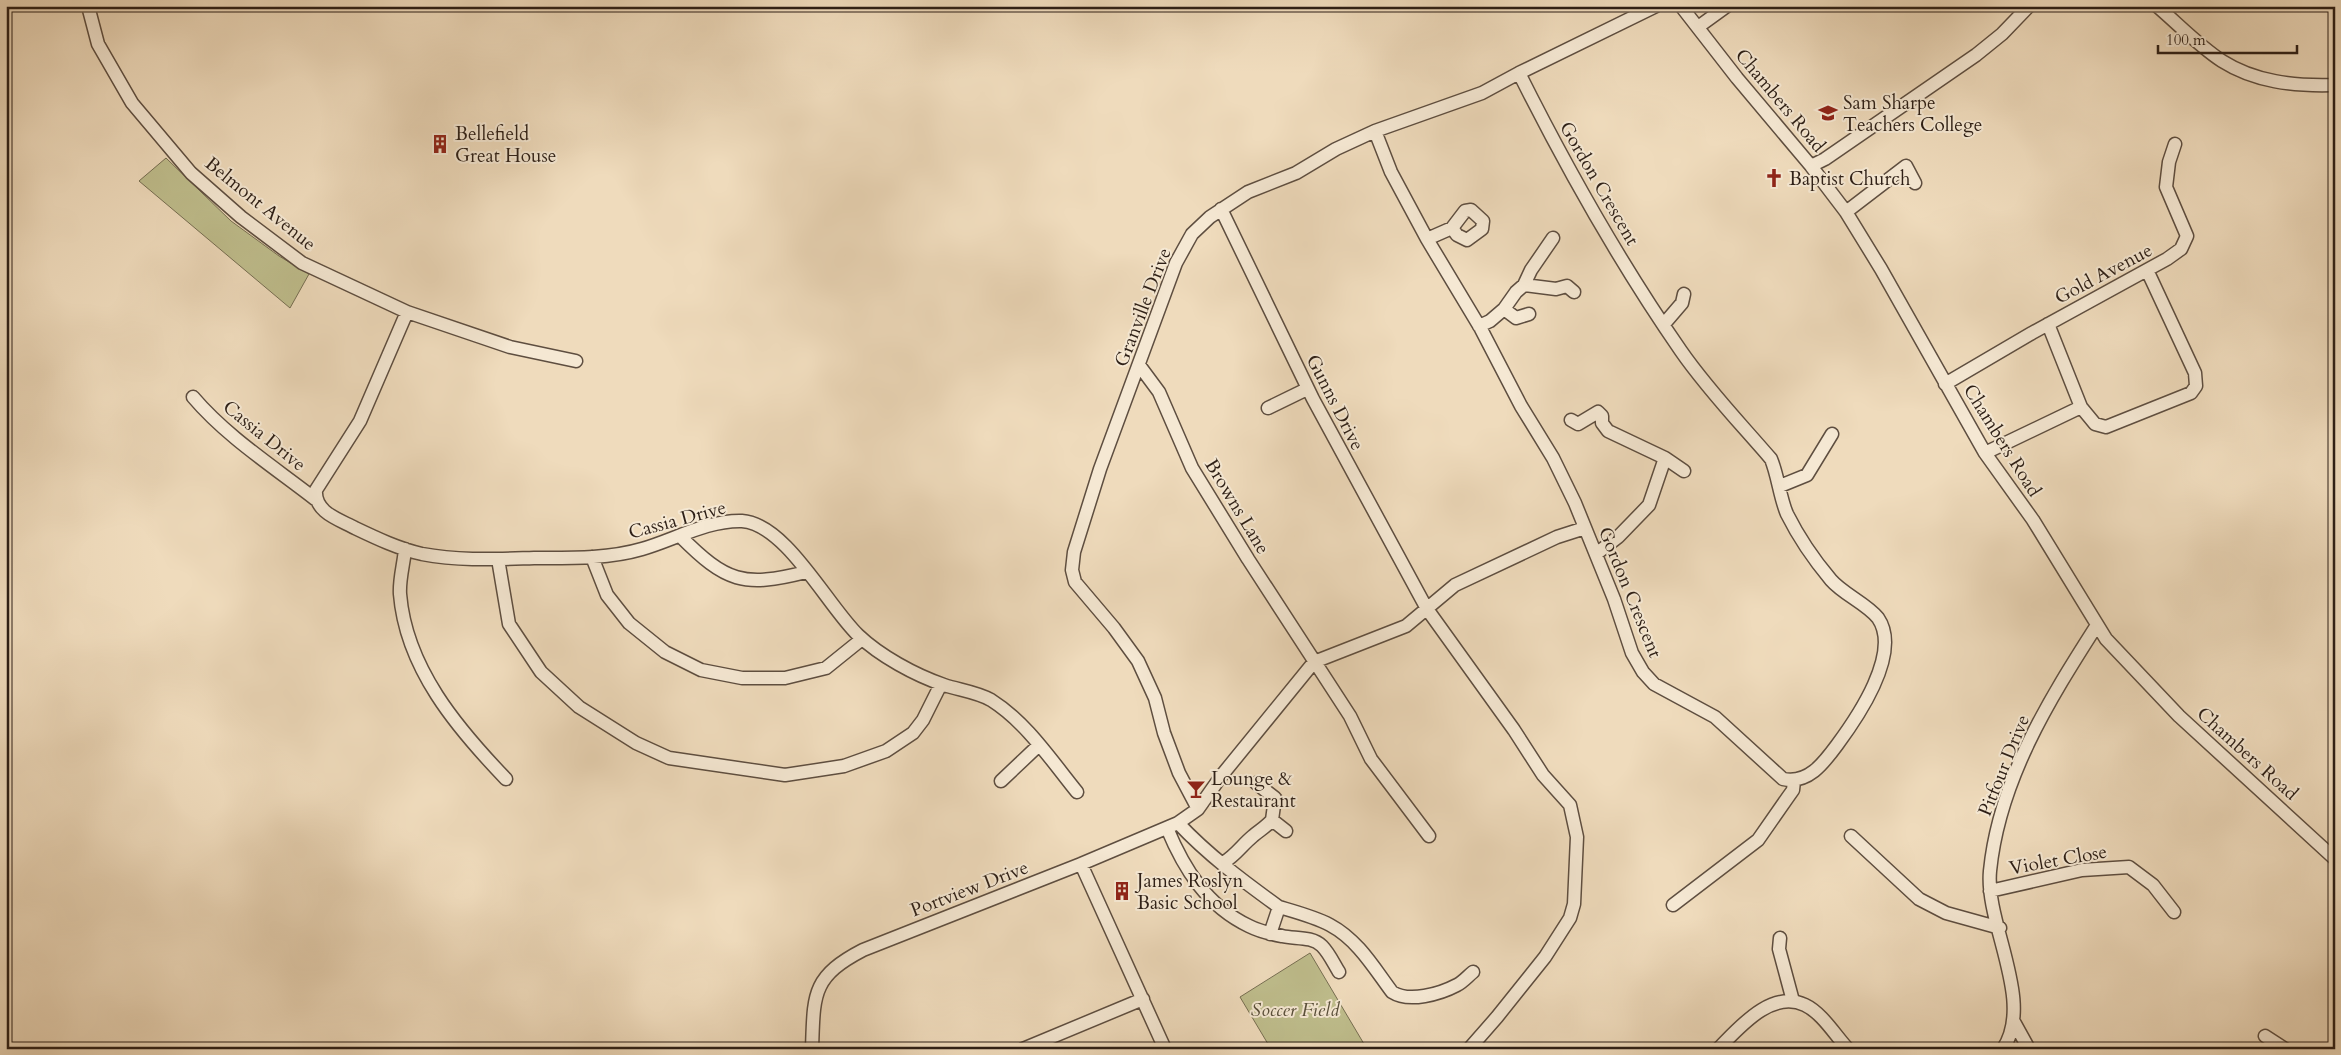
<svg xmlns="http://www.w3.org/2000/svg" width="2341" height="1055" font-family="Cardo,serif">
<style>
.green{fill:#bfbe8d;stroke:#766e52}
.lines{fill:none;stroke-linecap:round;stroke-linejoin:round}
.minor-casing{stroke:#5e4e40;stroke-width:15}
.minor{stroke:#f5e8d3;stroke-width:12}
.labels{text-anchor:middle;stroke-width:4;stroke-linejoin:round;paint-order:stroke}
.street-label{font-size:19px;fill:#2d1f16;stroke:#f5e8d3}
.poi-label{font-size:19px;fill:#2d1f16;stroke:#f5e8d3;text-anchor:start}
.park-label{font-size:19px;font-style:italic;fill:#594f3a;stroke:#f5e8d3}
</style>
<rect width="100%" height="100%" fill="#efdbbc"/>
<filter id="stains"><feTurbulence type="fractalNoise" baseFrequency=".004" numOctaves="4"/><feColorMatrix values="0 0 0 0 .2 0 0 0 0 .09 0 0 0 0 .02 0 0 0 .5 -.17"/></filter>
<radialGradient id="worn" r=".72"><stop offset=".6" stop-color="#630" stop-opacity="0"/><stop offset="1" stop-color="#630" stop-opacity=".3"/></radialGradient>
<path class="green" d="M166,158L231,221L279,256L309,274L290,308L139,181Z
M1310,953L1367,1049H1271L1240,997Z"/>
<g class="lines">
<g class="minor-casing">
<path id="minor" d="M88,6L98,44L132,103L191,173L241,217L302,263L407,312L510,347L576,361
M1681,6L1737,78L1811,166L1846,212L1881,269L1985,453L2033,520L2106,639L2179,716L2335,859
M2157,6C2178,24 2199,46 2222,61C2255,82 2294,86 2332,85L2335,83
M1698,27L1727,6
M1375,131L1391,172L1427,239L1481,329L1521,406L1553,458L1575,503L1614,599L1632,653L1643,672L1654,684L1715,717L1783,779C1808,784 1823,764 1837,745C1857,718 1902,653 1878,618C1867,604 1843,594 1831,580C1815,561 1798,536 1787,514C1780,498 1778,476 1771,459C1741,424 1708,390 1681,351C1620,263 1567,169 1519,73
M1811,166L1825,159L1976,55L2002,34L2029,6
M1221,209L1313,399L1427,609L1514,730L1543,775L1570,805L1577,837L1574,904L1570,918L1545,957L1497,1017L1469,1049
M1846,212L1906,166L1915,183
M1427,239L1452,228L1457,235L1467,240L1482,229L1483,221L1471,210L1465,211L1452,228
M1524,285L1531,270L1553,238
M1504,309L1516,292L1524,285L1556,289L1567,286L1574,292
M407,312L360,421L316,490C314,512 338,519 355,528C376,538 399,549 422,554C459,561 497,559 534,558C570,558 608,559 642,549C674,540 707,520 742,521C786,524 827,605 858,635C880,656 915,675 944,685C959,690 977,692 991,700C1026,722 1051,760 1077,792
M1664,324L1682,303L1684,294
M2048,324L2081,407L2095,424L2106,427L2191,393L2196,386L2195,373L2147,270
M1479,326L1490,321L1504,309L1516,318L1529,314
M1139,365L1159,392L1192,468L1248,559L1350,716L1371,759L1429,836
M1945,384L2032,333L2167,259L2181,249L2187,236L2166,187L2169,162L2175,144
M193,397C227,437 274,467 315,499
M1268,408L1307,389
M1571,420L1578,424L1598,412L1602,416V423L1608,431L1665,458L1649,505L1618,537L1596,554
M1985,453L2081,407
M1665,458L1684,471
M1780,486L1807,475L1832,434
M680,536C726,582 743,588 806,572
M405,549C404,563 399,579 400,594C406,668 457,728 506,779
M592,557L607,595L629,623L665,652L701,670L742,678H785L826,668L862,639
M498,559L509,624L541,672L579,707L636,743L669,758L785,775L844,766L886,751L913,733L923,720L941,684
M1001,781L1039,745
M1256,783L1275,798L1272,820
M1198,809L1179,773L1164,733L1155,698L1138,661L1114,628L1075,582L1072,570L1074,552L1100,469L1176,263L1192,234L1210,217L1248,192L1296,173L1336,149L1375,131L1482,93L1519,73L1656,6
M1178,823C1208,855 1243,881 1279,907
M1167,828C1184,869 1207,906 1249,926C1259,931 1271,934 1282,936C1295,939 1312,936 1322,946C1329,953 1334,964 1339,972
M1851,836L1919,899L1946,913L2000,928
M1223,863C1236,855 1242,845 1253,836C1260,830 1266,827 1272,820L1286,831
M1081,864L1165,1049
M1990,891L2082,870L2129,867L2153,885L2174,912
M1673,905L1758,840L1788,797L1793,790L1794,781
M1270,934L1279,907C1296,912 1315,917 1330,925C1358,940 1374,968 1392,992C1409,1003 1440,994 1457,985C1463,982 1468,976 1473,972
M1780,938L1779,949L1793,1001
M2014,1022L2029,1049
M2265,1036L2285,1049
M812,1049C814,995 811,977 863,950L1081,864L1178,823L1198,809L1222,775L1314,662L1406,626L1455,585L1557,537L1585,528
M1023,1049L1143,999
M1718,1049C1739,1028 1771,989 1805,1005C1822,1013 1835,1035 1848,1049
M2003,1049C2035,1001 1985,924 1990,871C1999,780 2049,700 2097,625"/>
</g>
<use href="#minor" class="minor"/>
</g>
<defs>
<g id="university-bare" transform="scale(1.5)"><path d="M0-5L7-2L0 1L-7-2ZM-4 1L0 2.5L4 1V4Q0 6-4 4Z" fill="#8f2418" stroke="#f5e8d3" stroke-width="2.5" paint-order="stroke"/></g>
<g id="building-bare" transform="scale(1.5)"><path d="M-4-6H4V6H1V3H-1V6H-4ZM-2.5-4.3h1.7v1.8h-1.7ZM.8-4.3h1.7v1.8H.8ZM-2.5-1h1.7V.8h-1.7ZM.8-1h1.7V.8H.8Z" fill="#8f2418" stroke="#f5e8d3" stroke-width="2.5" paint-order="stroke"/></g>
<g id="church-bare" transform="scale(1.5)"><path d="M-1.2-6h2.4v3.5h3.3v2.4h-3.3V6h-2.4V-.1h-3.3v-2.4h3.3Z" fill="#8f2418" stroke="#f5e8d3" stroke-width="2.5" paint-order="stroke"/></g>
<g id="bar-bare" transform="scale(1.5)"><path d="M-6-5H6L.8 .8V4.5H3.5V6h-7V4.5H-.8V.8Z" fill="#8f2418" stroke="#f5e8d3" stroke-width="2.5" paint-order="stroke"/></g>
</defs>
<g fill-rule="evenodd">
<use href="#university-bare" x="1828" y="113"/>
<use href="#building-bare" x="440" y="144"/>
<use href="#church-bare" x="1774" y="178"/>
<use href="#bar-bare" x="1196" y="789"/>
<use href="#building-bare" x="1122" y="891"/>
</g>
<g class="labels">
<g class="street-label">
<text transform="translate(1781 100) rotate(50)" y="7">Chambers Road</text>
<text transform="translate(1600 183) rotate(60)" y="7">Gordon Crescent</text>
<text transform="translate(261 203) rotate(39)" y="7">Belmont Avenue</text>
<text transform="translate(2103 273) rotate(-28)" y="7">Gold Avenue</text>
<text transform="translate(1142 307) rotate(-69)" y="7">Granville Drive</text>
<text transform="translate(1336 402) rotate(63)" y="7">Gunns Drive</text>
<text transform="translate(265 435) rotate(39)" y="7">Cassia Drive</text>
<text transform="translate(2003 440) rotate(58)" y="7">Chambers Road</text>
<text transform="translate(1238 506) rotate(59)" y="7">Browns Lane</text>
<text transform="translate(677 519) rotate(-15)" y="7">Cassia Drive</text>
<text transform="translate(1631 592) rotate(68)" y="7">Gordon Crescent</text>
<text transform="translate(2248 753) rotate(42)" y="7">Chambers Road</text>
<text transform="translate(2003 765) rotate(-68)" y="7">Pitfour Drive</text>
<text transform="translate(2058 859) rotate(-10)" y="7">Violet Close</text>
<text transform="translate(969 888) rotate(-21)" y="7">Portview Drive</text>
</g>
<g class="poi-label">
<text x="1843" y="109">Sam Sharpe<tspan x="1843" dy="22">Teachers College</tspan></text>
<text x="455" y="140">Bellefield<tspan x="455" dy="22">Great House</tspan></text>
<text x="1789" y="185">Baptist Church</text>
<text x="1211" y="785">Lounge &amp;<tspan x="1211" dy="22">Restaurant</tspan></text>
<text x="1137" y="887">James Roslyn<tspan x="1137" dy="22">Basic School</tspan></text>
</g>
<g class="park-label">
<text x="1295" y="1016">Soccer Field</text>
</g>
</g>
<rect width="2341" height="1055" fill="none" stroke="#efdbbc" stroke-width="25"/>
<rect x="8" y="8" width="2326" height="1040" fill="none" stroke="#2d1f16" stroke-width="2.5"/>
<rect x="12" y="12" width="2316" height="1030" fill="none" stroke="#2d1f16"/>
<path d="M2158 45v8h139v-8" fill="none" stroke="#2d1f16" stroke-width="2.5"/>
<text x="2166" y="45" font-size="15" fill="#2d1f16" stroke="#f5e8d3" stroke-width="4" paint-order="stroke">100 m</text>
<rect width="100%" height="100%" filter="url(#stains)"/>
<rect width="100%" height="100%" fill="url(#worn)"/>
</svg>
